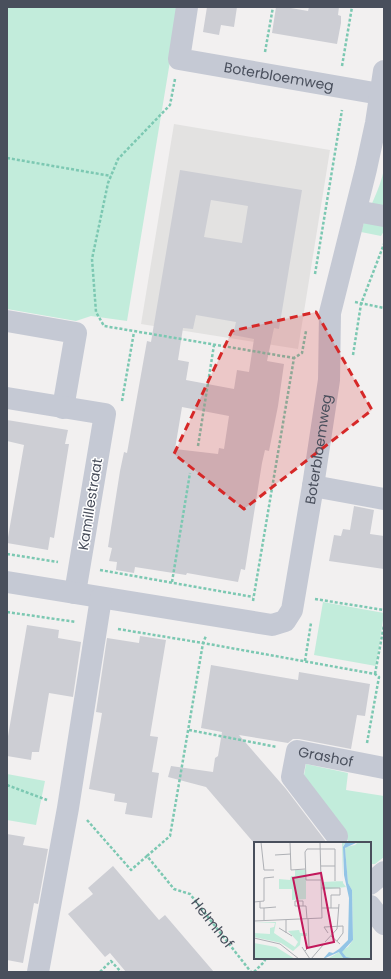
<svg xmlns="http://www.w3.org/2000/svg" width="391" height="979" font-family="Poppins,sans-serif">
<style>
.education{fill:#e3e2e1}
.green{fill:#c2ecdb}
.building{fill:#cdced4;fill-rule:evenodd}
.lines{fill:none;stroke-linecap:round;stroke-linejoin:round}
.path{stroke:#7cc8b2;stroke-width:2.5;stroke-dasharray:3 2;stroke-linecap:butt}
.minor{stroke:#c5c9d4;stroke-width:22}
.marked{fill:#d62828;fill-opacity:0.2;stroke:#d62828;stroke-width:3;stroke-dasharray:8 5;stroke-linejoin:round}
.labels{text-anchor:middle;stroke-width:3;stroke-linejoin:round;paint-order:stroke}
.street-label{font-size:14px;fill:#494f5c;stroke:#fff}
.inset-road{fill:none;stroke:#aeb0b5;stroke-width:1}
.view{fill:#c2185b;fill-opacity:0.15;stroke:#c2185b;stroke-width:2}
.inset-edge{fill:none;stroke:#494f5c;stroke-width:2}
</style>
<rect width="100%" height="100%" fill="#f2f0f0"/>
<path class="education" d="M174,124L330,150L298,349L141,324Z"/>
<path class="green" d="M7,7H179L127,321L91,316L76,321L7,309Z
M384,169V231L381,236L361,232C367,210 380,191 384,169Z
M323,602L384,613L376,666L314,655Z
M306,764L348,773L346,790L384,796V857L375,864H370V843H350L302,786Z
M7,774L45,781L36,825L7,820Z"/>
<path class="building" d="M207,7H237L234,27L221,25L219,35L203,32Z
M276,7H285L308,11L309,7H339L338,15L341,16V23L337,44L272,33Z
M180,170L302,190L279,329L274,328L267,361L284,364L278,406L269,451L265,450L262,463L245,570L241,569L238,582L187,573L186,575L135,567L134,573L116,570L117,562L109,561L112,548L108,547L120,471L124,452L127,453L147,341L151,342ZM211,200L248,206L242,243L204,237ZM196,315L236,322L233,335L254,339L249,372L237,370L234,389L186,380L189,362L178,360L183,328L193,329ZM182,407L229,416L224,449L219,448L218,454L175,449Z
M7,420L68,430L65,444H69L54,538L50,537L48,550L7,543L24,445L7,441Z
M354,506L374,510L370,534L384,536V569L329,561L334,535L341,536L343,529L350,530Z
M27,625L59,630L58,638L81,642L73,697L49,693L39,752H32L31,760L7,756V742Z
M140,636L166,640L150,736L158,737L152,772L159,773L152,818L125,814L127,803L114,801L115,794L89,789L102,713L96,712L107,638L139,643Z
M211,665L298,680L299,672L370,684L365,716L357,715L351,749L299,739H293L288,743L239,735L286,789L327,843H254L206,787L168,777L171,766L213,772L215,758L218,756L222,732L201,728Z
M7,834L25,837L23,845L48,849L38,904L34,903L23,963L7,960Z
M113,866L159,920L165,915L214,972H126L110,953L105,957L68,914L93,894L88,888Z"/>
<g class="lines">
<g class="path">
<path d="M265,52L273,7"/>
<path d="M342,66L352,7"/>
<path d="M175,79L170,105L118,159L108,183L92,259L96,312L104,326L294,358"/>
<path d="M7,158L111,176"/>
<path d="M315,274L342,110"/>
<path d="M355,302L384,308"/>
<path d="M353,355L361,304L384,244"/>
<path d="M122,401L134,332"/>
<path d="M198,446L214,345"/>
<path d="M7,554L58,562"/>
<path d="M100,570L253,597"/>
<path d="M172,582L190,473"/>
<path d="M315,599L384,610"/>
<path d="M253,601L294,358L302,353L306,331"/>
<path d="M7,612L76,622"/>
<path d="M118,629L203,643L375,674L379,677L367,743"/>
<path d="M305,661L311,623"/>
<path d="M375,674L384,625"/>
<path d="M189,730L277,747"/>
<path d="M7,785L47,800"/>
<path id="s1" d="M87,820L131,870L147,856L174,889L190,894L251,972"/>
<path d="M147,856L170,836L203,643L206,636"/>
<path d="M100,972L111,961L121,972"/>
<path d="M254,972L264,962L266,958"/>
</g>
<g class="minor">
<path id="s2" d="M187,7L179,59L380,94"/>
<path d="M356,211L384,216"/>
<path d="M7,321L76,333L63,408"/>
<path d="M7,398L105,414L75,593"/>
<path d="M313,486L384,499"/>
<path id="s3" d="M7,582L272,625L285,621L292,610L313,486L329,380L330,313L366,169L376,123L384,71"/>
<path id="s4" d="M337,836L292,777L297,751L384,768"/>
<path d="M370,884L384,872"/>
<path d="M370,906L384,924"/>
<path d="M38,972L68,808L101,598"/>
</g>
</g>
<path class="marked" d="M316,312L372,410L244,509L174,454L232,331Z"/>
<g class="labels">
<g class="street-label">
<text dy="5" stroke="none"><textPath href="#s2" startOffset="154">Boterbloemweg</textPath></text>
<text dy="5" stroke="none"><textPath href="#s3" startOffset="458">Boterbloemweg</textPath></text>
<text transform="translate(90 504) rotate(-81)" y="5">Kamillestraat</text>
<text dy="5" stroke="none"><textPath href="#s4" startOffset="130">Grashof</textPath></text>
<text dy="5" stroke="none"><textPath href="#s1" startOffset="184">Helmhof</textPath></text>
</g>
</g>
<g transform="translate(254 842)">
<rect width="117" height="117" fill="#f2f0f0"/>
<path d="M88,0H100L90,2L89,5V41L92,45L68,48L69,40L89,39ZM104,0H117V117H73L94,105L99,98L98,48L94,41L91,7L92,5L101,3ZM41,28H52V57L38,58V47H25V37L36,38L37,34H41ZM0,80H22L20,91L41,105L44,100L34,89L45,88L46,91H53V94H47L46,103L39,109L27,101L0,95V91L16,92V86L20,85L21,81ZM0,101L22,105L41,117H0Z" fill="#c2ecdb"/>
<path d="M92,0H104L91,6L94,41L98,48L99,98L88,110L92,115L102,117H90L85,110L69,117L75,110L79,111L85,107L94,98L95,56L90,33L89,5Z" fill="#92c4e6"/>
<path class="inset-road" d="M7,0L10,28H20M36,0L37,28L51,27M21,13L37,12M67,24H81V39M67,38H52L51,10L53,7H81V24M67,46H86V53H77V66M0,60L10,59V36L20,35M6,60V66H10V78M49,64V59H41V64H52L53,77M10,66L22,65M68,66H85M32,78V91M0,79L68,76L66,0M25,86L38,94M74,91L70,85L89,84V91L83,99M77,94L86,102M0,96L26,102L45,117M71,100L83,87L85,62M48,105L56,117M51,109L55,105L54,77M57,117L69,103"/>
<path class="view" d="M67,31L80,100L53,106L39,36Z"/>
<rect width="117" height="117" class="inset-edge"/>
</g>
<rect width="391" height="979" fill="none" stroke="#494f5c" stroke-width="16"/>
</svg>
